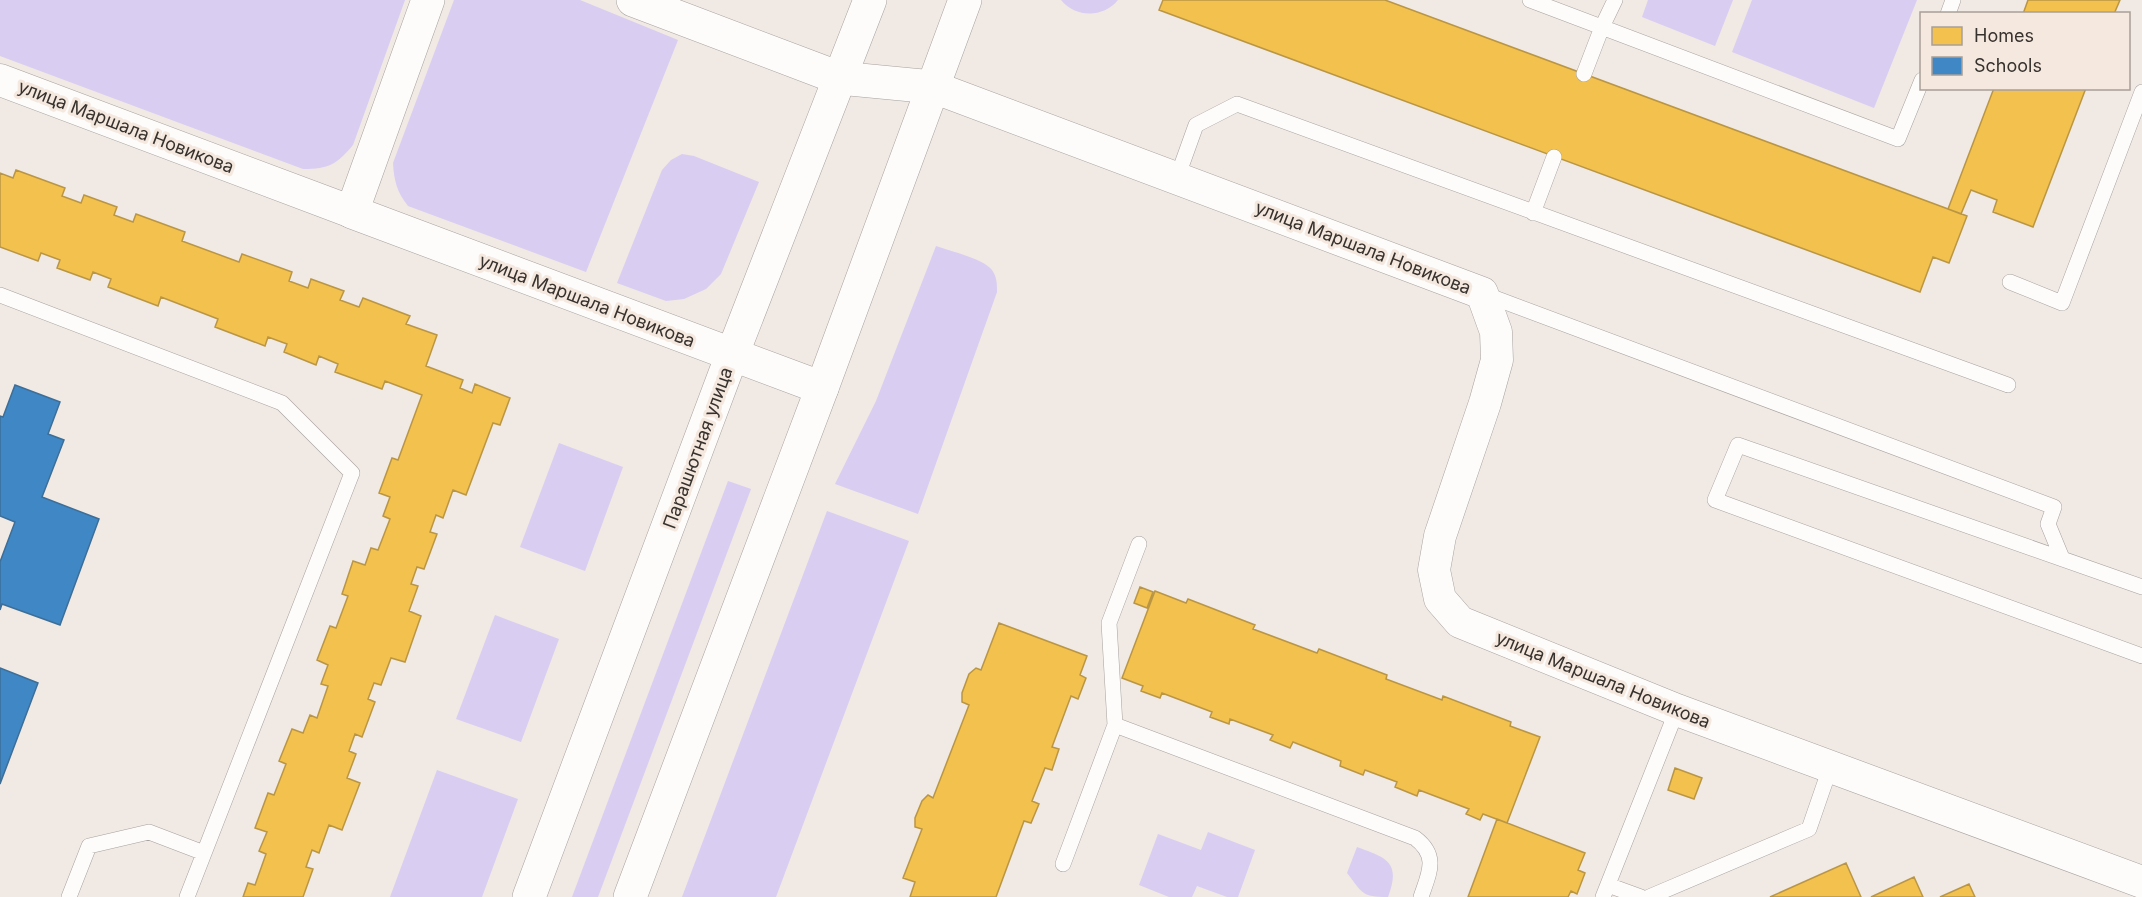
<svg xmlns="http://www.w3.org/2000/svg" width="2142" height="897" font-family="Inter,sans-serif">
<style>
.green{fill:#d9cdf2}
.homes{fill:#f2c14e;stroke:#ba9644;stroke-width:1.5}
.schools{fill:#3f88c5;stroke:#3d6e98;stroke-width:1.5}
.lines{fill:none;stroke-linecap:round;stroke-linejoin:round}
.lane-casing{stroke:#a7a29e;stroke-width:16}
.street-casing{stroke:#a7a29e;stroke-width:33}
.secondary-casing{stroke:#a7a29e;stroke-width:34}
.primary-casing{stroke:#a7a29e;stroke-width:34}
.lane{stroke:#fdfcfb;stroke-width:15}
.street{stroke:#fdfcfb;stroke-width:32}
.secondary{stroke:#fdfcfb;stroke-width:33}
.primary{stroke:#fdfcfb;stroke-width:33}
.labels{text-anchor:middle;stroke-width:6;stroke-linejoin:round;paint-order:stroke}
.street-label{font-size:18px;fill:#37322e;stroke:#f5e8df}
</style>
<rect width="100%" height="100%" fill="#f0e9e4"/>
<path class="green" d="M0,0H405L353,145C337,164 329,169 303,169L0,56Z
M454,0H580L678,40L586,272L408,206C397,192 394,181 393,163Z
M1061,0H1118C1103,18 1076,18 1061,0Z
M1648,0H1733L1715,46L1642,17Z
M1752,0H1917L1874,108L1732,52Z
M682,154L694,156L759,182L721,274L706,289L684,299L666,301L617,283L662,170L671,160Z
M936,246C950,251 984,259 992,270C997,277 997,284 997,292L918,514L835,484L876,401Z
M559,443L623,467L585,571L520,547Z
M728,481L751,489L598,897H572Z
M827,511L909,541L776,897H682Z
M495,615L559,639L521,742L456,719Z
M437,770L518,799L482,897H390Z
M1208,832L1255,850L1238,897H1227L1197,886L1192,897H1169L1139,885L1158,834L1201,850Z
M1357,847C1387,858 1401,862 1388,897C1361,897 1363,893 1347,873Z"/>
<path class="homes" d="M1163,0H1385L1967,216L1949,263L1933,257L1920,292L1159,10Z
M2028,0H2120L2114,14H2023Z
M1994,88H2086L2033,227L1993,212L1997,200L1971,190L1961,214L1948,209Z
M16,170L65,188L62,196L81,203L84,195L117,207L114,215L133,222L136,214L185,232L182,241L239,262L242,254L292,272L289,281L308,288L311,279L344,291L340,300L359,307L363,298L410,316L406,324L437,335L426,366L463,380L460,388L472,393L475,384L510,398L500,425L493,423L466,495L453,490L443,518L436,515L430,532L437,534L424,569L417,567L411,584L418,586L409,611L421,616L405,662L391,658L381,685L374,683L368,699L375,702L362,737L355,734L349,751L356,754L347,778L360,783L342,830L329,825L319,853L312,850L306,867L313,869L303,897H243L248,883L255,885L266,854L259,851L267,832L255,828L268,793L274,795L286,764L279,761L292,729L303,733L310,715L317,718L328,686L321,684L328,665L317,660L330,626L336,628L348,596L342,594L353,561L365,565L371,548L378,550L390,519L383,516L390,497L379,493L392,458L398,460L422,395L385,381L382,389L335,372L338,364L319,356L316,365L284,352L287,344L268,337L265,346L215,327L218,319L161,297L158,306L108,287L111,279L93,272L90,280L57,268L60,260L41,253L38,261L0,247V173L13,178Z
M1140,587L1153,592L1147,608L1134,603Z
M1155,591L1186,603L1188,599L1255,625L1253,629L1317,653L1319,649L1387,675L1386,679L1442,700L1443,696L1511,722L1510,726L1540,737L1507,823L1483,814L1480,820L1466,814L1469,809L1419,790L1417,796L1395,787L1397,782L1365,770L1363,775L1340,766L1341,761L1293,742L1290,748L1270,740L1273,735L1230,719L1229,724L1210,717L1212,712L1162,693L1160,698L1141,691L1143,686L1122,678Z
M999,623L1087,656L1080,675L1086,678L1078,699L1071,696L1052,747L1059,749L1052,770L1045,768L1032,801L1039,804L1031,823L1024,821L996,897H910L915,882L903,878L922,829L915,827V818L922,801L928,795L933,798L969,705L962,702V693L969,674L976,668L981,670Z
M1675,768L1702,778L1694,799L1668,790Z
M1497,819L1585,853L1578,870L1585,873L1577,894L1571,891L1568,897H1468Z
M1846,863L1861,897H1770Z
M1914,877L1923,897H1871Z
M1969,884L1975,897H1940Z"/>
<path class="schools" d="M15,385L60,402L48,434L64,440L42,497L99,519L60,625L2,604L0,610V562L15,522L0,516V416L3,417Z
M0,668L38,683L0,784Z"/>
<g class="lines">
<g class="lane-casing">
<path id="lane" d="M1530,0L1898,139L1922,80
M1948,14L1953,0
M1584,74L1602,27L1615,0
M1177,178L1196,125L1237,104L2008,385
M1533,213L1554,157
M2010,282L2062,303L2142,92
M1484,294L2054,507L2048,524L2062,558
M0,295L282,403L352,473L187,897
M2142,587L1738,445L1715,500L2142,656
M1115,725L1415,838C1439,856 1429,873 1421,897
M1063,864L1115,725L1109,623L1139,544
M1608,885L1641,897
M69,897L89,846L149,832L204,853
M1603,897L1677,710
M1649,897L1809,829L1830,768"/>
</g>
<g class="street-casing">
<path id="street" d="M0,80L352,212
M933,87L1482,293L1496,332L1497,360L1485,403L1440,536L1434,570L1440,599L1460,622L1677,710L2142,882"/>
</g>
<g class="secondary-casing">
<path id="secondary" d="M428,0L352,212L822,388
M633,0L839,78L933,87"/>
</g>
<g class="primary-casing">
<path id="primary" d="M529,897L732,355L870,0
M630,897L822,388L965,0"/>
</g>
<use href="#lane" class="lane"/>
<use href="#street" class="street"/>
<use href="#secondary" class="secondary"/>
<use href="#primary" class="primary"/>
</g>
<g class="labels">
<g class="street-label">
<text transform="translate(126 127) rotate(21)" y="6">улица Маршала Новикова</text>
<text transform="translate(1363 248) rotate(21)" y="6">улица Маршала Новикова</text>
<text transform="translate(587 301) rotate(21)" y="6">улица Маршала Новикова</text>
<text transform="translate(698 448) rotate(-70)" y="6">Парашютная улица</text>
<text transform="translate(1603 680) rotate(22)" y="6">улица Маршала Новикова</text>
</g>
</g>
<rect x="1920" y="12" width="210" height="78" fill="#f5e8df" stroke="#a99f98" stroke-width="1.5"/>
<rect x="1932" y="27" width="30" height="18" fill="#f2c14e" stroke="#a99f98" stroke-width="1.5"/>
<text x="1974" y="42" font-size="18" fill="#37322e">Homes</text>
<rect x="1932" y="57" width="30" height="18" fill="#3f88c5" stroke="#a99f98" stroke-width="1.5"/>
<text x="1974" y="72" font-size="18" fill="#37322e">Schools</text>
</svg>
